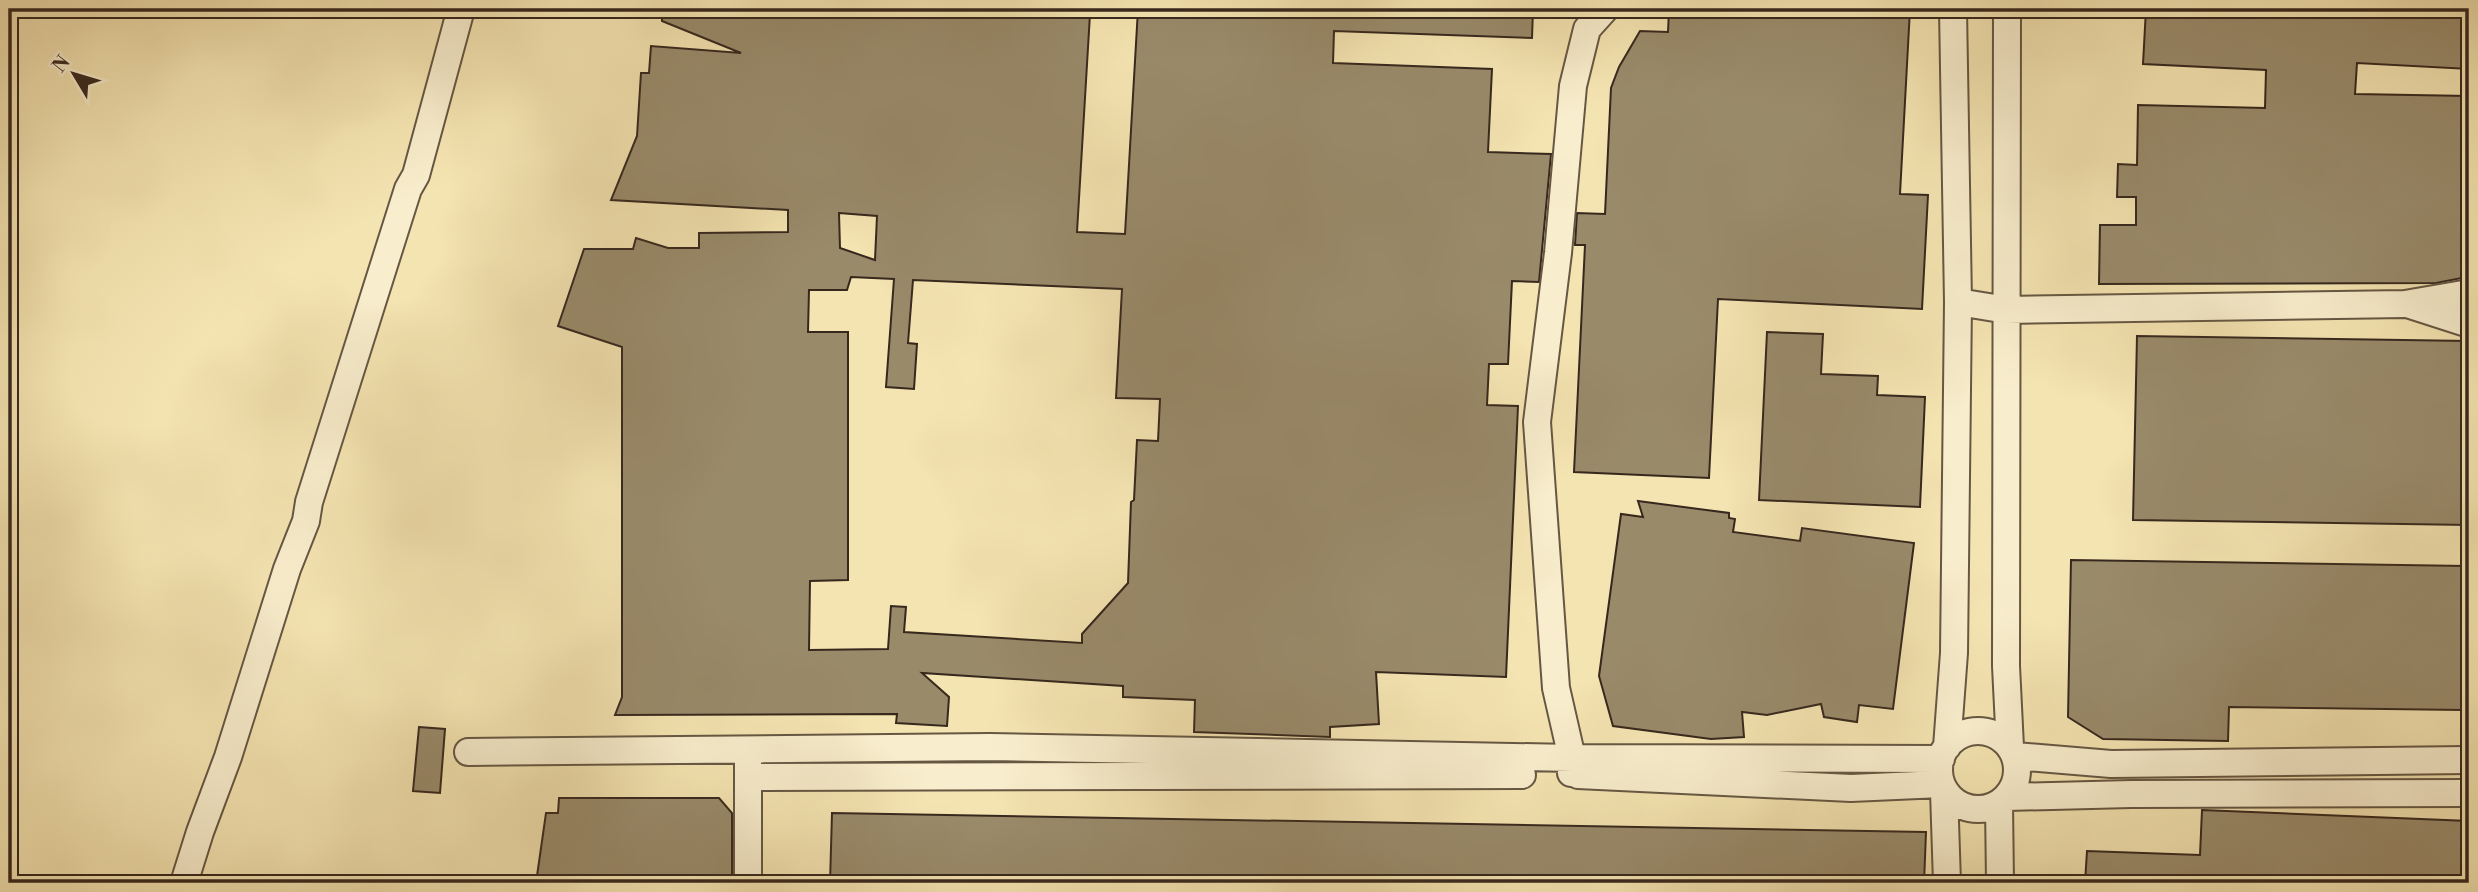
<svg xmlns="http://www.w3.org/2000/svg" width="2478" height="892" font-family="'Libre Bodoni',serif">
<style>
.building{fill:#998a6a;stroke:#37281e;stroke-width:2;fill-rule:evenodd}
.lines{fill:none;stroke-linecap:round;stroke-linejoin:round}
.minor-casing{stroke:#665743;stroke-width:30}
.minor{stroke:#f8edcc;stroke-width:26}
</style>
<rect width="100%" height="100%" fill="#f4e4b1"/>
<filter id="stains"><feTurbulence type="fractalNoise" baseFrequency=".00286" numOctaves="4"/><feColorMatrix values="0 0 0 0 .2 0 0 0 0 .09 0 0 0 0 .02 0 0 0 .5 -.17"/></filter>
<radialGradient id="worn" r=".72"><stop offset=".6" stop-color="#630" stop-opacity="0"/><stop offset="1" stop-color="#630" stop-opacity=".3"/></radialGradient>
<path class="building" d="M662,9H1077L1090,14L1077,232L1125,234L1138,9H1533L1532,38L1334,31L1333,63L1492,69L1488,152L1551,154L1539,282L1512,281L1508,364H1489L1487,405L1518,406L1506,677L1376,672L1379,724L1330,727V737L1194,732L1195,700L1123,697V686L922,673L949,697L947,726L896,723L897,714L615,715L622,697V347L558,326L584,249H633L636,238L668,248H699V233L788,232V210L611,200L637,136L641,73H649L651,46L741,53L662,21ZM839,213L877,216L875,260L840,248ZM851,277L894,279L886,387L914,389L917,344L908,343L913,280L1122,289L1116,398L1160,399L1158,441L1137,440L1134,500L1131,502L1128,583L1082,634V643L904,632L906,607L891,606L888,649L809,650L810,581L848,580V332H808L809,290H847Z
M1669,9L1755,14V9H1910L1900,194L1928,195L1922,309L1718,299L1709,478L1574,472L1585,245H1575L1577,213L1605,214L1611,88L1619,67L1640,31L1668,32Z
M2146,9H2469V69L2357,63L2355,94L2469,96V199L2462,278L2436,283L2099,284L2100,225H2136V197H2117L2118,164L2137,165L2138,105L2265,108L2266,70L2143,64Z
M1767,332L1823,334L1821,374L1878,376L1877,395L1925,397L1920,507L1759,500Z
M2137,336L2469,341V525L2133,520Z
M1638,501L1729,513V518L1735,519L1733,532L1800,541L1802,528L1914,543L1893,709L1859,705L1857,722L1824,717L1821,704L1767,715L1742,712L1744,737L1711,739L1613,726L1599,676L1621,514L1643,517Z
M2071,560L2466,566L2463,710L2229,707L2228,741L2103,739L2068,717Z
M419,727L445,729L440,793L413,791Z
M559,798H719L732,813V883H536L546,813H558Z
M2202,810L2469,821V883H2085L2087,851L2200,855Z
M832,813L1926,832L1924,883H830Z"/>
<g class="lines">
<g class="minor-casing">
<path id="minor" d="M2007,9L2006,666L2010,747
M1958,302L2007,310L2405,304L2469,293
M2410,305L2469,324
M1939 770a39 39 0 1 1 78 0a39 39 0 1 1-78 0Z
M1947,747L1954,653L1958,302L1953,9
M468,752L990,747L1572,758L1941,759
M2015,756L2111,764L2469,760
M1571,773L1572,758L1556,688L1537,422L1558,253L1573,86L1587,29L1605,9
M1578,775L1851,788L1941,784
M750,777L1522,775
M1944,791L1947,883
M2007,797L2131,794L2469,793
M1999,804L2000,883
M184,883L200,832L228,757L287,569L306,521L309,502L408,189L416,175L461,9
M748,883V759"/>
</g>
<use href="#minor" class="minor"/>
</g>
<rect width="2478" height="892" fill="none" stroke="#f4e4b1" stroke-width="35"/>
<rect x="10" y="10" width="2457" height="871" fill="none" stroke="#37281e" stroke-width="3.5"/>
<rect x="18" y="18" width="2443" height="857" fill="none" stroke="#37281e" stroke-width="2"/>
<g transform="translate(74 74) rotate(308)" stroke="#f8edcc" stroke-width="5" paint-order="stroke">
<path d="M0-5L12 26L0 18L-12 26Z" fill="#37281e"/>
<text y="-10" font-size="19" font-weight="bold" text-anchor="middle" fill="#37281e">N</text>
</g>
<rect width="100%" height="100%" filter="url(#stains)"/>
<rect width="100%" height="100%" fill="url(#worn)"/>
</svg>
